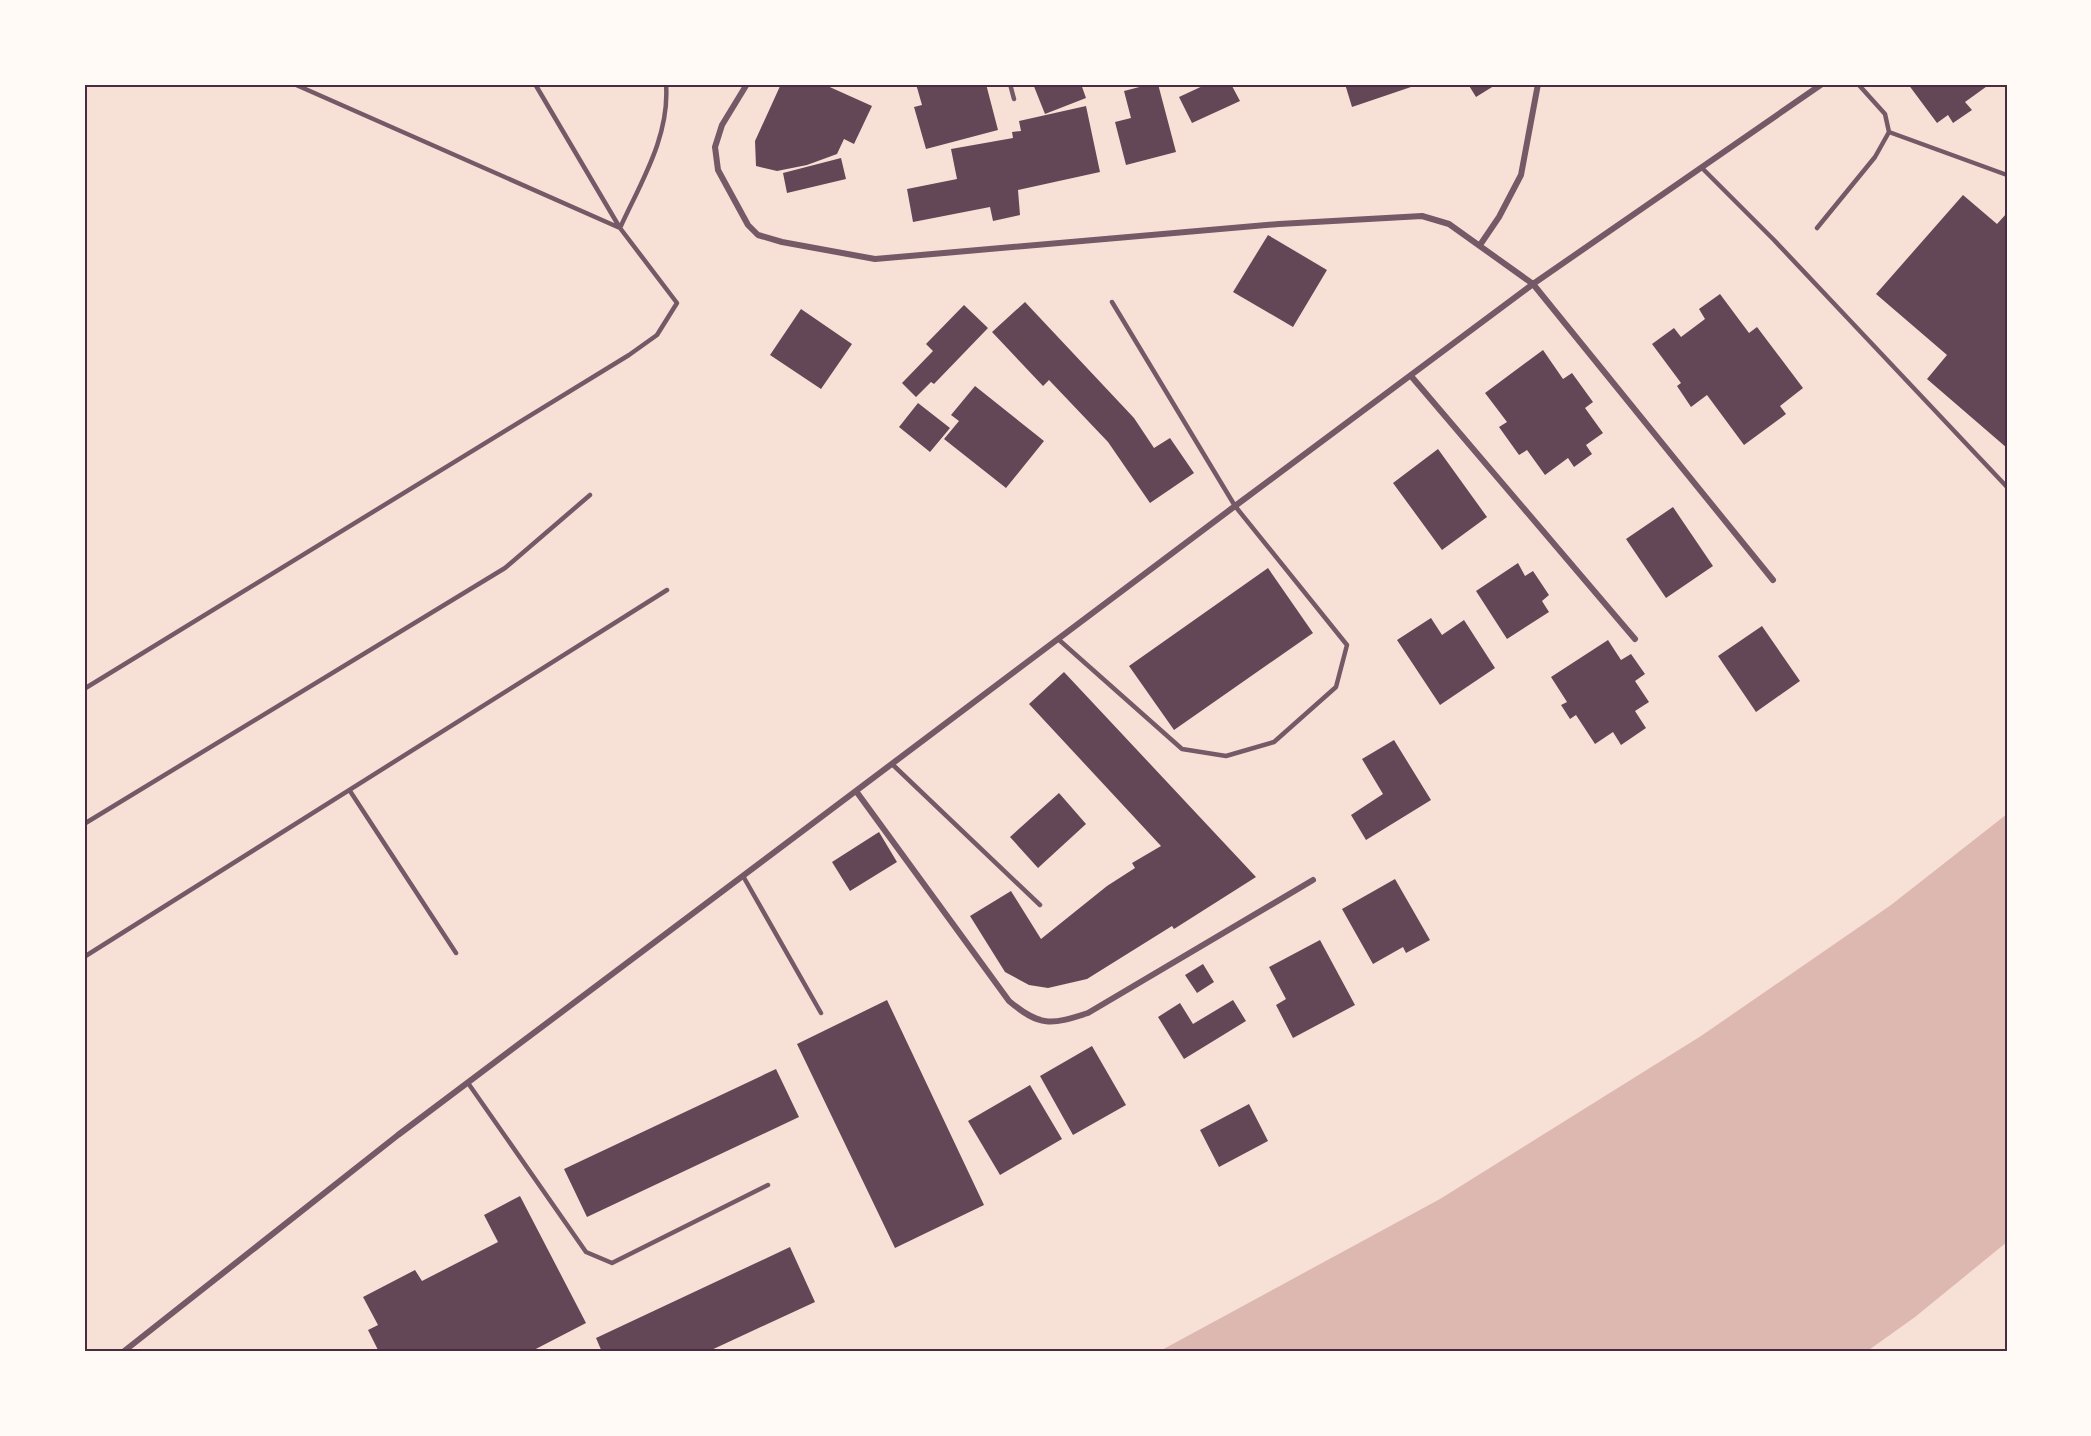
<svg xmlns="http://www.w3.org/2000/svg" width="2091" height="1436" font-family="'Archivo Narrow',sans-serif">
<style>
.water{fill:#dcb8b0}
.building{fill:#644757}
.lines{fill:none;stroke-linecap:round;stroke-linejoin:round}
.service{stroke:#755966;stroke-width:4.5}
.minor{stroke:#755966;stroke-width:6}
.neatline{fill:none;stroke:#4a2c40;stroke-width:2}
</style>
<rect width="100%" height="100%" fill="#f7e1d7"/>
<path class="water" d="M2007,814V1242L1915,1317L1866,1352H1158L1440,1199L1701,1036L1891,905Z"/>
<path class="building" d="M781,84H823L872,106L854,144L844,139L837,154L807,165L777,171L756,166L755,141Z
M916,84H986L998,130L926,149L914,107L922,105Z
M1033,84H1081L1086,98L1045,114Z
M1151,84H1158L1176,152L1126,165L1115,122L1131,118L1124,91Z
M1207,84H1231L1240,101L1192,123L1179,97Z
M1345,84H1410L1411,87L1352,107Z
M1468,84H1497L1476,97Z
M1908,84H1990L1965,102L1972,110L1953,123L1948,115L1937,123Z
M1086,106L1100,172L1018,190L1020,215L993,221L990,207L913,222L907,189L957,179L951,149L1013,138L1012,132L1021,131L1019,121Z
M841,158L846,179L787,193L783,173Z
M1963,195L1997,224L2007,213V448L1927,379L1947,355L1876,294Z
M1268,235L1327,270L1293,327L1233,292Z
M1720,294L1749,333L1757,327L1803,388L1780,406L1786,414L1744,445L1707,395L1691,407L1677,386L1681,383L1652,344L1674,328L1681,337L1705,319L1699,309Z
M1025,302L1134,418L1154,448L1170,438L1194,473L1150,503L1108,442L1049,380L1043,386L992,332Z
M964,305L988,328L934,384L931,382L916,397L902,383L933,351L926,344Z
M801,309L852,344L821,389L770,355Z
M1543,350L1563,379L1572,373L1593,402L1585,408L1603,433L1586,445L1592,454L1574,467L1568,458L1545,475L1527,450L1519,455L1499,427L1507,422L1485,393Z
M975,386L1044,441L1006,488L944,439L959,421L951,415Z
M918,403L950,428L930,452L899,427Z
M1438,449L1487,517L1442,550L1393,483Z
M1673,507L1713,566L1666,598L1626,539Z
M1518,563L1525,576L1533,571L1549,595L1542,601L1549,612L1507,639L1476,591Z
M1268,568L1313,633L1174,730L1129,666Z
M1431,618L1442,635L1464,620L1495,668L1440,705L1397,640Z
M1762,626L1800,681L1756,712L1718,656Z
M1608,640L1621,660L1631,654L1645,674L1635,681L1649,702L1635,711L1646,728L1621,745L1613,732L1595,744L1576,715L1570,719L1561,705L1567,702L1551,677Z
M1064,672L1256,877L1174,929L1172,926L1087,979L1048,988L1029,985L1005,972L970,916L1011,891L1041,939L1107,886L1135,868L1132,863L1161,846L1029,704Z
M1394,740L1431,800L1366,840L1351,815L1383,794L1362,759Z
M1059,793L1086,824L1038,868L1010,837Z
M879,832L897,862L850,891L832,862Z
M1395,879L1430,940L1406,953L1403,947L1373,964L1342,909Z
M1320,940L1355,1005L1293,1038L1276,1005L1286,999L1269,967Z
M1203,964L1214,982L1197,993L1185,975Z
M887,1000L984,1205L895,1248L797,1044Z
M1233,1000L1246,1021L1184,1059L1158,1017L1180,1003L1193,1024Z
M1092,1046L1126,1105L1073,1135L1040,1076Z
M776,1069L799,1117L587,1217L564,1169Z
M1030,1085L1062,1139L1000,1175L968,1121Z
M1249,1104L1268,1141L1219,1167L1200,1130Z
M520,1196L586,1323L530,1352H379L368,1330L378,1325L363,1297L415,1270L422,1281L498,1242L484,1215Z
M790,1247L815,1302L707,1352H602L596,1338Z"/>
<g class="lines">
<path class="service" d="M294,84L620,228C641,182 670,136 666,84
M1010,84L1014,99
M1889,132L2007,175
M1702,168L1774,240L2007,487
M1817,228L1875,157L1889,132L1885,114L1858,84
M1058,639L1182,749L1226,756L1274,742L1336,687L1347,645L1235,506L1112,302
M84,689L629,355L657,335L677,303L620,228L535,84
M892,764L1040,905
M350,791L456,953
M84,824L505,568L590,495
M743,876L821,1013
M84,957L667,590
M468,1083L586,1252L612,1263L768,1185"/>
<path class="minor" d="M747,84L722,125L715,147L718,170L748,225L758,235L782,242L875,259L1279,224L1422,216L1449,224L1533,284L1773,580
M1480,245L1499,217L1521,175L1538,84
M1411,376L1635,639
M856,791L1009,1001C1040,1027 1051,1025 1088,1013L1313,880
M123,1352L398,1135L1235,506L1533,284L1822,84"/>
</g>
<rect width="2091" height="1436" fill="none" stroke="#fffaf5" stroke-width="171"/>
<rect x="86" y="86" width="1920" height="1264" class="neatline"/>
</svg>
